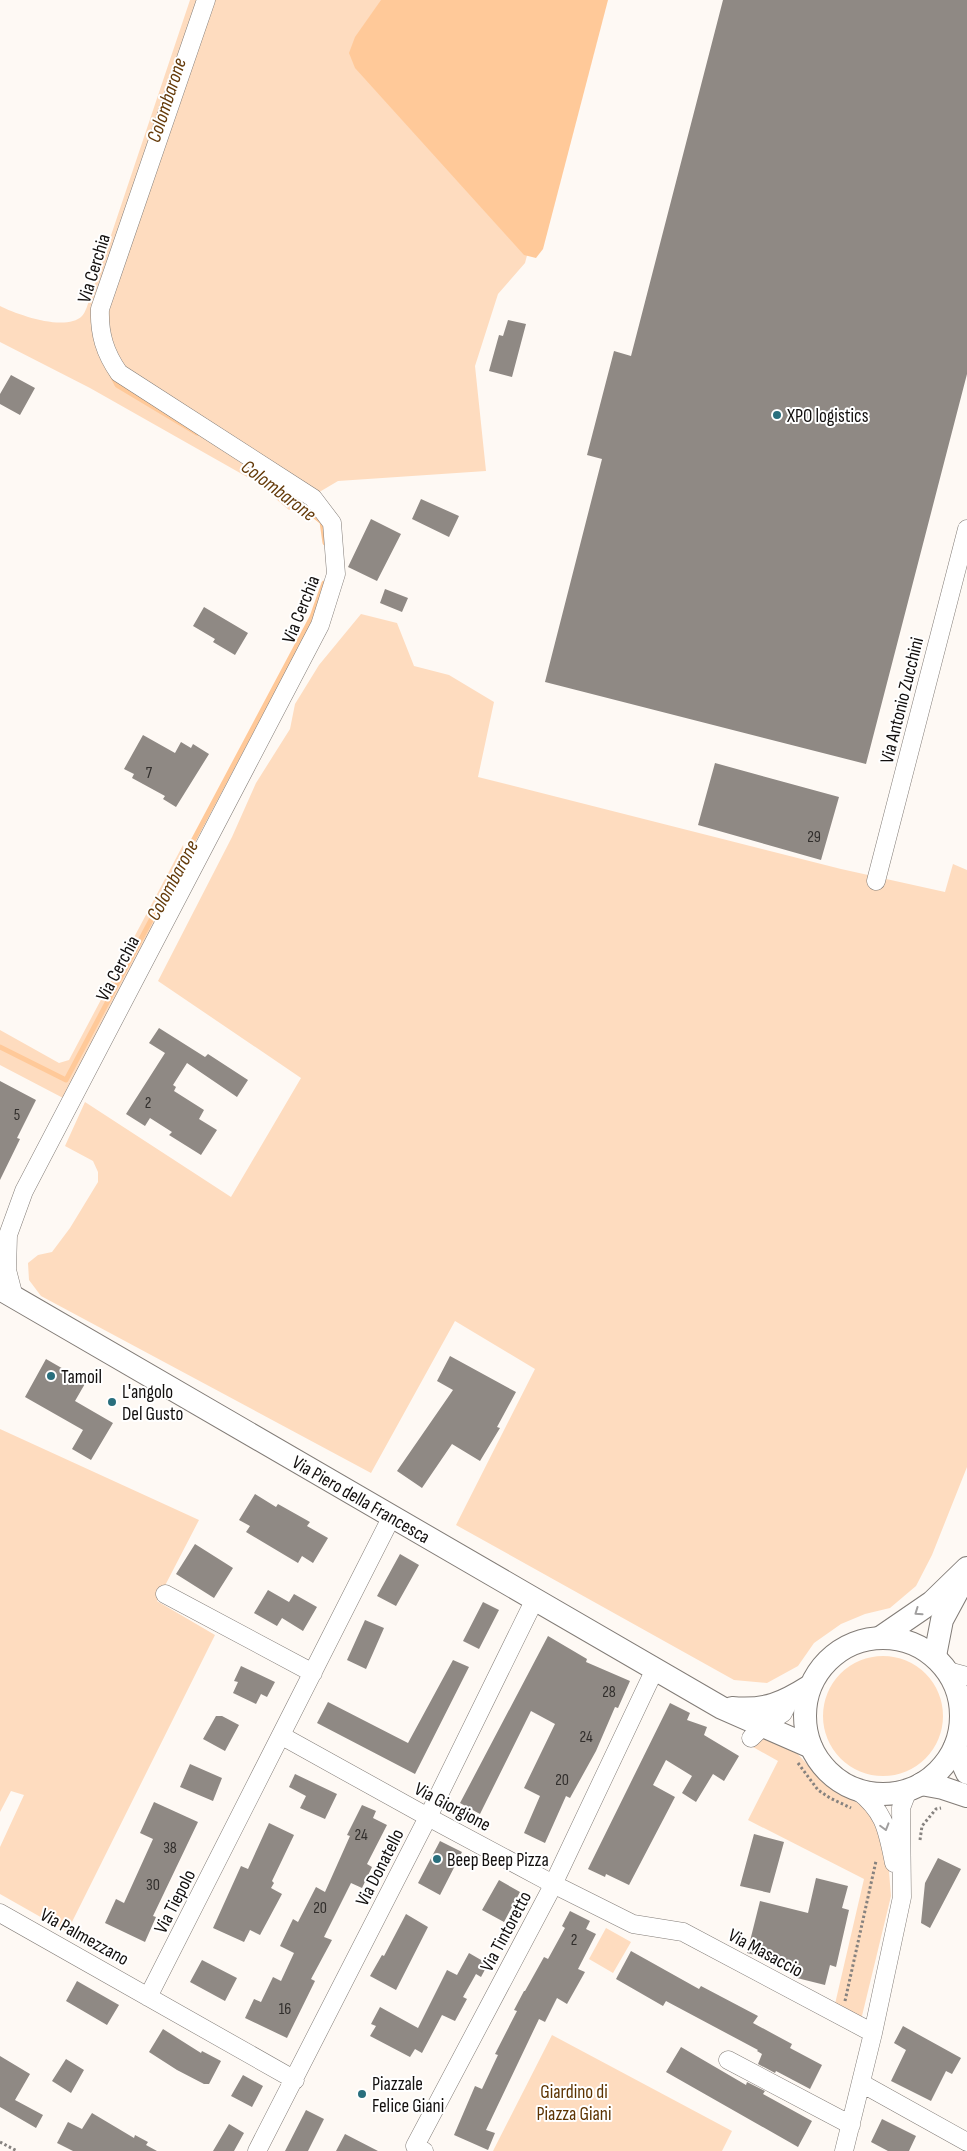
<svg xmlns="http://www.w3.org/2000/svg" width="967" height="2151" font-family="'Sofia Sans Condensed',sans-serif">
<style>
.green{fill:#fedcbf}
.water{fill:#ffc999}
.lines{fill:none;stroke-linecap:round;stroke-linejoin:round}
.stream{stroke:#ffc999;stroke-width:5}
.building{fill:#8f8984}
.minor-casing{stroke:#827c77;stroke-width:19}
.major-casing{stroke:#827c77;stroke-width:24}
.path{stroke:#86827f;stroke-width:3;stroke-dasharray:2.5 2.5;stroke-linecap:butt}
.minor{stroke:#fff;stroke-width:18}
.major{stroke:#fff;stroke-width:22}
.oneway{stroke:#a09f9f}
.poi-dot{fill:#296f7d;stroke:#fff;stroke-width:2}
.labels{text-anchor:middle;stroke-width:4;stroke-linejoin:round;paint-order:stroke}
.number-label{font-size:16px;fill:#312e2c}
.street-label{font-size:19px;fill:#120f0e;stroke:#fff}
.poi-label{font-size:19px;fill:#120f0e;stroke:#fff;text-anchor:start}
.park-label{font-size:19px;fill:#5c3300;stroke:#fff}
.water-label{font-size:20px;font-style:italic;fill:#653b0a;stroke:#fff}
</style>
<rect width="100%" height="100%" fill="#fef9f4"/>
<path class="green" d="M190,0H595L525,263L498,294L475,366L486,471L338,481L289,510L256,482L90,388L0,342V306C18,315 66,332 82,316C86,312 88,303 90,298Z
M361,614L397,623L414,666L449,675L494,702L478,777L841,869L945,892L953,864L967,870V1467L932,1555L916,1586L890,1608L865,1614L841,1624L814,1643L798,1666L767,1683L734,1680L456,1525L535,1369L455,1321L371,1473L41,1296L29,1280L28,1263L38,1255L52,1252L70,1228L98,1182V1172L93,1161L65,1146L85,1102L231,1197L301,1078L158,981L232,837L256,783L290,729L295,704L319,665Z
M183,845L186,863L65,1099L0,1065V1030L59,1063L69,1060Z
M0,1429L199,1520L157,1601L215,1635L67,1932L0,1894V1847L24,1795L11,1791L0,1812Z
M823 1716a60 60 0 1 1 120 0a60 60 0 1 1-120 0Z
M761,1735L795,1751L827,1786L867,1808L876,1819L888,1860L891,1896L861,2020L835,2004L864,1879L748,1820L778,1761L753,1747Z
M606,1928L631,1942L613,1973L589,1959Z
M552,2035L732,2131L722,2151H493Z"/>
<path class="water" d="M381,0H608L543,249L536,258L524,255L355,68L349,53L355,37Z"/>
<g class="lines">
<path class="stream" d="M112,375L117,385L197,433
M267,478L322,522L325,543
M0,1047L66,1080L312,617L324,583"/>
</g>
<path class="building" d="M723,0H967V374L866,764L545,682L602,459L587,455L614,351L631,356Z
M508,320L526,324L512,377L489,371L499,335L503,336Z
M11,375L35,388L20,415L0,404V394Z
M421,499L459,516L449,537L412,519Z
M371,519L401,534L377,581L348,567Z
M385,589L408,598L402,612L380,603Z
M204,607L248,633L235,655L213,642L215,639L193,626Z
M143,735L175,753L181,742L191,748L193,744L209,754L176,807L163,799L165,796L132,778L134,774L124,769Z
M715,763L839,797L821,860L698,825Z
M159,1028L205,1057L208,1054L248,1080L237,1097L187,1063L173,1085L176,1087L174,1091L204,1110L199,1119L217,1130L201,1155L169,1135L172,1132L150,1118L145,1126L126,1114L165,1053L149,1043Z
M0,1081L36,1100L17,1138L20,1139L0,1180Z
M450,1356L516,1392L497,1427L500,1428L480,1461L452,1444L422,1488L397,1471L453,1390L437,1381Z
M46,1359L86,1382L75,1401L113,1423L91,1460L72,1449L83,1430L25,1397Z
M255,1494L276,1507L278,1504L310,1522L307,1526L328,1538L313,1563L302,1556L298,1563L246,1532L250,1526L239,1520Z
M195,1544L233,1568L214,1598L176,1574Z
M400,1554L419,1565L396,1606L377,1596Z
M268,1590L289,1602L294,1594L317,1607L303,1631L282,1618L277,1626L254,1613Z
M483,1602L499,1610L479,1649L463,1641Z
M365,1620L384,1628L366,1669L347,1660Z
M548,1636L587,1659L586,1662L630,1681L618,1708L615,1707L596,1751L570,1798L566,1796L545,1843L524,1833L540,1796L524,1788L555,1724L531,1711L480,1814L460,1803Z
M453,1660L469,1667L415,1774L317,1723L328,1702L408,1743Z
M241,1666L275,1682L267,1697L261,1694L256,1704L233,1693L238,1682L234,1681Z
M670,1703L690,1713L687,1720L707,1727L704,1735L739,1756L724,1781L713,1774L696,1802L682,1793L692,1776L666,1760L653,1785L675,1797L629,1885L606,1874L605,1877L588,1869Z
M216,1716H222L239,1725L225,1751L203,1739Z
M190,1764L222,1778L213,1801L180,1787Z
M295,1774L337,1794L325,1819L300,1808L306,1796L289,1787Z
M154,1802L198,1822L153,1916L156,1917L145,1942L105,1923L116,1899L124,1903L153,1839L140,1833Z
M362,1805L376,1811L373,1818L387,1825L367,1864L372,1867L362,1888L351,1883L324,1937L332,1940L311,1979L315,1981L287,2038L245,2018L254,1999L261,2002L273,1977L281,1981L294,1953L280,1946L293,1919L298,1922L316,1887L325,1892L350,1836L347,1835Z
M269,1823L294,1835L272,1881L274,1883L271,1888L282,1894L260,1935L250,1930L244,1942L213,1928L241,1866L248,1869Z
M754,1834L784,1842L770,1893L740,1886Z
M440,1841L462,1852L440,1895L418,1883Z
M938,1858L961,1869L930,1928L921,1923L925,1883Z
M816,1878L848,1886L842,1908L849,1910L836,1967L830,1965L825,1985L793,1977L796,1965L747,1953L760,1901L808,1913Z
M499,1880L520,1892L504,1922L482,1910Z
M570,1911L590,1921L586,1929L596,1934L578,1969L585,1972L567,2004L557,1998L545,2022L539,2019L486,2130L495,2133L488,2150L454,2135L475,2086L482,2089L498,2055L495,2054L517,2011L514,2010L524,1991H525L544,1957L548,1959L565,1928L562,1926Z
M406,1914L428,1927L396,1990L370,1976L382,1955L384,1956Z
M631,1951L699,1989L701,1986L758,2016L753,2023L792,2044L790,2048L822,2065L810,2089L776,2071L775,2073L758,2064L762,2054L757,2051L758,2050L666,2001L663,2006L616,1979Z
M469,1953L488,1964L481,1977L476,1974L463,1997L467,1999L455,2021L442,2015L422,2053L415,2049L410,2057L370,2036L376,2026L371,2024L380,2007L418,2028L447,1970L457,1975Z
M202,1960L237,1978L225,2001L190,1982Z
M77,1981L119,2005L107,2025L66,2001Z
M903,2026L961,2058L952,2074L946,2071L931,2101L891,2081L906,2050L894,2043Z
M163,2029L201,2053L202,2051L221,2061L209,2084H204L177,2070L149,2052Z
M681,2047L746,2085L747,2082L765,2091L763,2094L812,2121L798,2147L666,2072Z
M0,2056L30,2074L15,2100L43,2115L36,2128L0,2107Z
M66,2059L84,2070L71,2093L52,2081Z
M243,2075L263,2086L252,2107L231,2096Z
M306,2110L324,2119L308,2151H285Z
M92,2113L134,2138L135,2135L148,2142L146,2145L157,2151H73L57,2143L68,2122L82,2129Z
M882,2119L916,2136L909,2151H888L871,2142Z
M229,2124L244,2133L234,2151H213Z
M345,2134L378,2151H336Z"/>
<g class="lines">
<g class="minor-casing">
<path id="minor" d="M876,881L967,529
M14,1297L7,1270L8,1235L24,1191L320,625L336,574L332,523L313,498L119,373C105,353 99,334 100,309L206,0
M165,1594L313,1673
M948,1671L967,1676
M961,1730L967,1722
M282,1736L428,1817L553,1884L633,1924L683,1932L873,2033
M751,1738L763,1726L783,1713L790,1699
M857,1790C885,1812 887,1829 894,1863
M0,1913L295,2080
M148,1997L392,1516
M728,2060L851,2125
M861,2083L967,2142
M257,2151L428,1817L535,1599
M424,2151L415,2146L549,1893L655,1669
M844,2151L873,2033L902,1897L901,1808L906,1795L912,1789"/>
</g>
<g class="major-casing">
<g id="major">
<path id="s1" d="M0,1289L722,1708L811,1747"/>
<path d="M881,1637L932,1602L967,1568"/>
<circle cx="883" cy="1716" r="78"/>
<path d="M935,1656L942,1620L963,1581"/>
<path d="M732,1708C766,1711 783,1703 810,1686"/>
<path d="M955,1747L967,1773"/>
<path d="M921,1784L943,1788L967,1796"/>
</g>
</g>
<path class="path" d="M798,1763L818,1790L830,1798L851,1808
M920,1840L922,1826L936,1809L941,1808
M845,2001L876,1861
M0,2142L17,2151"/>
<use href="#minor" class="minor"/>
<use href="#major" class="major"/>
</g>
<defs><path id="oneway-chevron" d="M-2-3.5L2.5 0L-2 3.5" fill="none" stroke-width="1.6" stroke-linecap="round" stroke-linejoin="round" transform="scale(1.25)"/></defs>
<g class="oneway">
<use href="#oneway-chevron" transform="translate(918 1612) rotate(145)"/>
<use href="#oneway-chevron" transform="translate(885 1827) rotate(74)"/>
</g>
<g class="poi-dot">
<circle cx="777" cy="415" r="5"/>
<circle cx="51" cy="1376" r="5"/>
<circle cx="112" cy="1402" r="5"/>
<circle cx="437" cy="1859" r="5"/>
<circle cx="362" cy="2094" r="5"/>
</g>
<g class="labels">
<g class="number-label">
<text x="149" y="778">7</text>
<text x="814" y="842">29</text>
<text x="148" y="1108">2</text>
<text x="17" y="1120">5</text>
<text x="609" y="1697">28</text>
<text x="586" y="1742">24</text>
<text x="562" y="1785">20</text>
<text x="361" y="1840">24</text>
<text x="170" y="1853">38</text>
<text x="153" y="1890">30</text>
<text x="320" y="1913">20</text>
<text x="574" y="1945">2</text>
<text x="285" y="2014">16</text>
</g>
<g class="street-label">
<text transform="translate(93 268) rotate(-73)" y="7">Via Cerchia</text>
<text transform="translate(300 609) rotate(-68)" y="7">Via Cerchia</text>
<text transform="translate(901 700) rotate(-76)" y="7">Via Antonio Zucchini</text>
<text transform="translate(117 968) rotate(-62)" y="7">Via Cerchia</text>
<text dy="7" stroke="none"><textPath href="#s1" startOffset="418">Via Piero della Francesca</textPath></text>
<text transform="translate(453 1806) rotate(28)" y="7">Via Giorgione</text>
<text transform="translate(379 1867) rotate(-63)" y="7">Via Donatello</text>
<text transform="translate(174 1901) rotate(-63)" y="7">Via Tiepolo</text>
<text transform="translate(505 1931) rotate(-62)" y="7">Via Tintoretto</text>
<text transform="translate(85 1936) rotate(29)" y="7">Via Palmezzano</text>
<text transform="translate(766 1952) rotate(28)" y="7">Via Masaccio</text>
</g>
<g class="poi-label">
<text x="787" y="422">XPO logistics</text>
<text x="61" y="1383">Tamoil</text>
<text x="122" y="1398">L'angolo<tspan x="122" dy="22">Del Gusto</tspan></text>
<text x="447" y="1866">Beep Beep Pizza</text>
<text x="372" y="2090">Piazzale<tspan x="372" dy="22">Felice Giani</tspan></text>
</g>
<g class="park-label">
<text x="574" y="2098">Giardino di<tspan x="574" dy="22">Piazza Giani</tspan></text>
</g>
<g class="water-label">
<text transform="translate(166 100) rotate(-72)" y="7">Colombarone</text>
<text transform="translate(279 490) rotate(37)" y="7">Colombarone</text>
<text transform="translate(172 880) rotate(-62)" y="7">Colombarone</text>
</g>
</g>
</svg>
